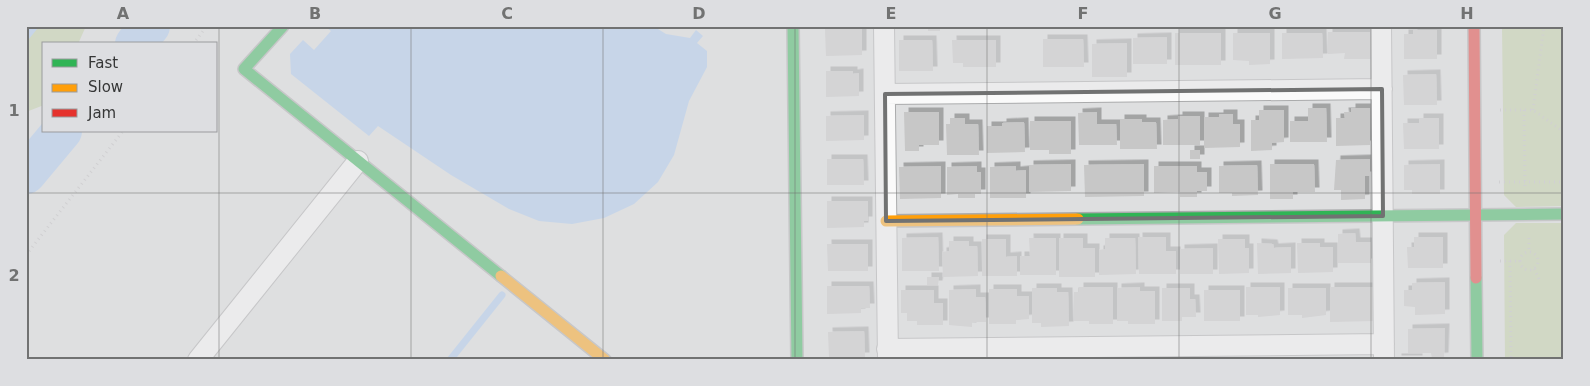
<svg xmlns="http://www.w3.org/2000/svg" width="1590" height="386" font-family="'DejaVu Sans',sans-serif">
<style>
.green{fill:#c1d0a4}
.water{fill:#aacbf2}
.lines{fill:none;stroke-linecap:round;stroke-linejoin:round}
.stream{stroke:#aacbf2;stroke-width:7}
.river{stroke:#aacbf2;stroke-width:40}
.building{fill:#c7c7c7;filter:url(#shadow)}
.street-casing{stroke:#aaabac;stroke-width:22}
.fast-casing{stroke:#aaabac;stroke-width:14}
.slow-casing{stroke:#aaabac;stroke-width:14}
.jam-casing{stroke:#aaabac;stroke-width:14}
.path{stroke:#bfbfc0;stroke-width:3;stroke-dasharray:1 4;stroke-linecap:butt}
.street{stroke:#fafafa;stroke-width:20}
.fast{stroke:#30b455;stroke-width:11}
.slow{stroke:#ff9f0a;stroke-width:11}
.jam{stroke:#e5322d;stroke-width:11}
.marked{fill:none;stroke:#717272;stroke-width:4;stroke-linejoin:round}
.grid{fill:none;stroke:#717272;stroke-width:1;stroke-opacity:0.55}
.neatline{fill:none;stroke:#717272;stroke-width:2}
.grid-label{font-size:16px;text-anchor:middle;font-weight:bold;fill:#717272}
</style>
<defs>
<filter id="shadow"><feDropShadow dx="4.5" dy="-4.5" stdDeviation="0" flood-color="#0004"/></filter>
</defs>
<rect width="100%" height="100%" fill="#dedfe0"/>
<path class="green" d="M26,26H86L78,44H44V105L26,112Z
M1502,26H1564V206L1516,207L1504,195Z
M1516,223H1564V360H1505L1504,235Z"/>
<path class="water" d="M325,26H653L666,34L690,38L696,30L703,36L697,43L707,51V67L689,101L674,155L658,182L634,204L604,218L572,224L539,221L509,209L451,175L378,126L369,136L291,74L290,54L303,40L314,50L331,31Z"/>
<g class="lines">
<path class="stream" d="M26,37L35,26
M450,360L502,295"/>
<path class="river" d="M135,44L150,26
M26,174L62,131"/>
</g>
<path class="building" d="M928,26H940V31H928Z
M994,26H1035V29H994Z
M825,29H862V55L826,56Z
M1413,30H1437V59H1404V34H1413Z
M1328,32H1371L1372,59H1344L1345,53L1328,54Z
M1175,33H1221V65H1175Z
M1233,33H1270V64L1249,65V61L1233,60Z
M1282,33H1322L1323,58L1282,59Z
M1167,37V64H1133V38Z
M1043,39H1083L1084,67H1043Z
M899,40H932L933,71H899Z
M952,40H996V67H963V63H953Z
M1127,43V77H1092V44Z
M826,71H853V74L859,73V96L826,97Z
M1436,74L1437,105H1404L1403,75Z
M1308,108H1326L1327,142H1290V121H1308Z
M1351,108H1370V145L1336,146V118H1345L1344,112H1351Z
M1259,110H1284V142L1272,143V150L1251,151V120H1259Z
M904,112H939V145H919V151H905Z
M1097,112V124H1116L1117,145H1079L1078,113Z
M1219,114H1233V124H1240V147L1204,148V117H1219Z
M864,115V140L826,141V116Z
M1178,116H1200V145H1163V120L1178,119Z
M950,118H965V124H978L979,155H947L946,124H950Z
M1419,118H1439V149H1404L1403,123H1419Z
M1120,119H1142V122H1156L1157,149H1120Z
M1030,121H1071V154H1049V150H1030Z
M1024,122L1025,152L987,153V126H1002V123Z
M1190,150H1200V159H1190Z
M827,159H863L864,185H827Z
M1370,159V176H1365V199L1341,200V190H1334L1336,160Z
M1071,164V191L1029,192V165Z
M1144,164V196L1085,197L1084,165Z
M1270,164H1314L1315,192H1293V199H1270Z
M1440,164V194H1412V190H1404V165Z
M1257,165L1258,195L1232,196V193H1219V166Z
M941,166V198L900,199L899,167Z
M977,166V172H981V194H975V198H958V194L947,195V167Z
M1016,166V171L1026,170V198H990V167Z
M1154,166H1197V172H1207V191H1197V197H1180V192L1154,193Z
M827,201H868V221H864V227L827,228Z
M1355,233L1356,242H1371V263H1338V234Z
M938,237L939,271H902V238Z
M1138,237H1166V251H1176V274H1139Z
M1414,237H1443V268H1408L1407,247H1414Z
M1029,238H1056V275H1020V256H1030Z
M1059,238H1083V248H1095V277H1059Z
M1105,238H1135L1136,274L1099,275V250L1105,249Z
M982,239H1006V257L1017,256V276H982Z
M1218,239H1245V248H1249V273L1219,274Z
M949,241H969V246H977L978,276L943,277L942,252L949,251Z
M1257,243L1273,244L1274,248L1291,247V273L1258,274Z
M1297,243H1320V247H1333V272L1298,273Z
M827,244H868V271H828Z
M1213,248V274H1180V249Z
M927,277H939L938,285H927Z
M1445,282V314L1415,315V307L1404,306V290H1412V283Z
M827,286H869L870,308H861V313L827,314Z
M1079,287H1113V324H1089V321H1074V292H1079Z
M1140,287V291H1155V324H1128V321H1117V288Z
M1246,287H1280V315L1258,317V315H1246Z
M1330,287H1374V321L1330,322Z
M1032,288H1057V292H1068L1069,326L1041,327V323H1032Z
M1162,288H1190V299H1195L1196,317H1182V321H1162Z
M1288,288H1326V315L1302,318V315H1288Z
M976,289V297H985L986,322H972V327L949,325V290Z
M989,289H1017V296H1029V319L1016,320V324H989Z
M901,290H934V303H943V325H917V321H907V313H901Z
M1204,290H1240V321H1204Z
M1445,328L1444,357L1432,358L1431,353H1408V329Z
M864,331L865,357H829L828,332Z
M1397,358H1418V360H1397Z"/>
<g class="lines">
<g class="street-casing">
<path id="street" d="M884,26L888,360
M1381,26L1384,360
M885,94L1382,89
M887,349L1384,344
M198,360L358,161"/>
</g>
<g class="fast-casing">
<path id="fast" d="M283,26L244,69L501,276
M793,26L797,360
M1078,219L1564,214
M1476,278L1477,360"/>
</g>
<g class="slow-casing">
<path id="slow" d="M886,221L1078,219
M501,276L605,360"/>
</g>
<g class="jam-casing">
<path id="jam" d="M1474,26L1476,278"/>
</g>
<path class="path" d="M193,44L207,26
M1500,110H1533L1564,132
M1524,110L1525,189
M1533,110L1544,26
M1499,182H1564
M1529,238V253
M1520 261a9 9 0 1 1 18 0a9 9 0 1 1-18 0Z
M26,255L123,131
M1500,261H1520
M1510,261L1511,360
M1534,269L1540,281"/>
<use href="#street" class="street"/>
<use href="#fast" class="fast"/>
<use href="#slow" class="slow"/>
<use href="#jam" class="jam"/>
</g>
<path d="M0 0H1590V386H0ZM1382,89L1383,216L886,221L885,94Z" fill="#dedfe0" fill-opacity=".55" fill-rule="evenodd"/>
<path class="marked" d="M1382,89L1383,216L886,221L885,94Z"/>
<path class="grid" d="M219,26V360M411,26V360M603,26V360M795,26V360M987,26V360M1179,26V360M1371,26V360M26,193H1564"/>
<rect width="1590" height="386" fill="none" stroke="#dddee1" stroke-width="55"/>
<rect x="42" y="42" width="175" height="90" fill="#dddee1" stroke="#9a9b9d"/>
<rect x="52" y="59" width="25" height="8" fill="#30b455" stroke="#9a9b9d"/>
<text x="88" y="68" font-size="15" fill="#363737">Fast</text>
<rect x="52" y="84" width="25" height="8" fill="#ff9f0a" stroke="#9a9b9d"/>
<text x="88" y="92" font-size="15" fill="#363737">Slow</text>
<rect x="52" y="109" width="25" height="8" fill="#e5322d" stroke="#9a9b9d"/>
<text x="88" y="118" font-size="15" fill="#363737">Jam</text>
<rect x="28" y="28" width="1534" height="330" class="neatline"/>
<g class="grid-label">
<text x="123" y="19">A</text>
<text x="315" y="19">B</text>
<text x="507" y="19">C</text>
<text x="699" y="19">D</text>
<text x="891" y="19">E</text>
<text x="1083" y="19">F</text>
<text x="1275" y="19">G</text>
<text x="1467" y="19">H</text>
<text x="14" y="116">1</text>
<text x="14" y="281">2</text>
</g>
</svg>
